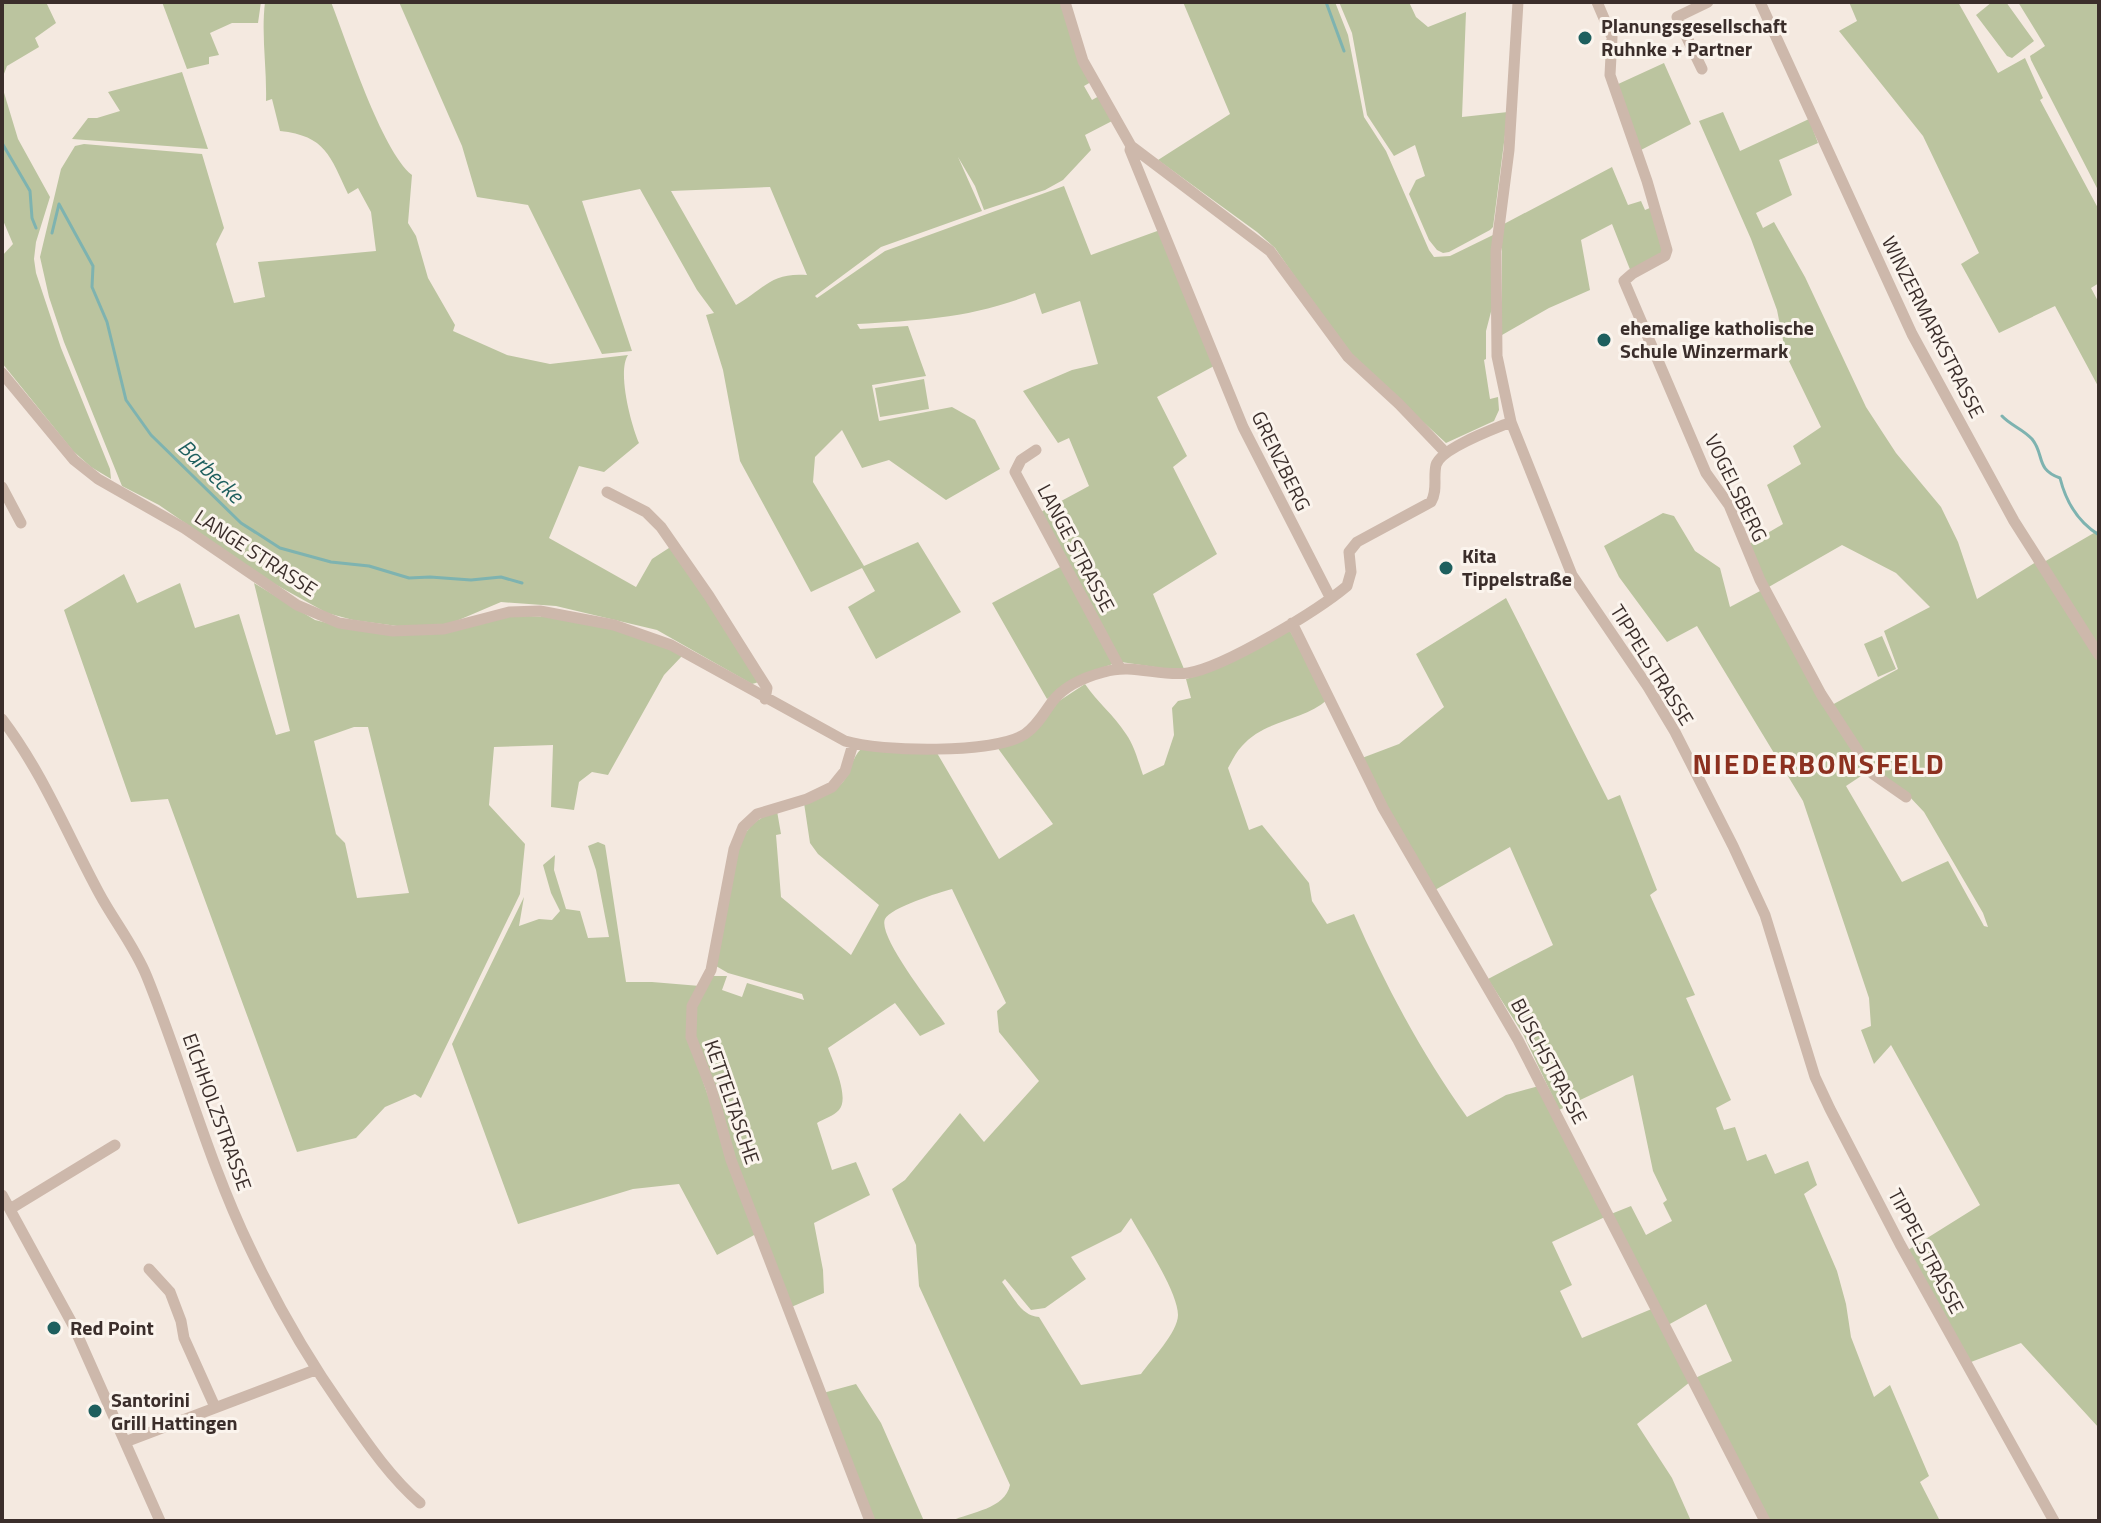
<svg xmlns="http://www.w3.org/2000/svg" width="2101" height="1523" font-family="'Titillium Web',sans-serif">
<style>
.green{fill:#bbc49f;fill-rule:evenodd}
.lines{fill:none;stroke-linecap:round;stroke-linejoin:round}
.stream{stroke:#7eb3b0;stroke-width:3}
.minor{stroke:#cdb8ab;stroke-width:11}
.poi-dot{fill:#1e5f5e;stroke:#fbf4ed;stroke-width:3}
.labels{text-anchor:middle;stroke-width:6;stroke-linejoin:round;paint-order:stroke}
.poi-label{font-size:20px;font-weight:bold;fill:#3b2e2b;stroke:#fbf4ed;text-anchor:start}
.street-label{font-size:20px;fill:#3b2e2b;stroke:#fbf4ed}
.water-label{font-size:22px;font-style:italic;fill:#1e5f5e;stroke:#fbf4ed}
.district-label{font-size:28px;font-weight:bold;letter-spacing:2px;fill:#8d3120;stroke:#fbf4ed}
</style>
<rect width="100%" height="100%" fill="#f4e9e0"/>
<path class="green" d="M2,2H46L56,23L35,38L39,47L7,66L2,79Z
M162,2H261L258,23H232L210,33L219,55L209,57V64L187,69Z
M265,2H331C347,42 381,150 412,175L408,223L416,236L428,278L455,325L453,331L507,355L550,364L628,355C617,372 631,424 639,443L604,472L579,466L549,538L636,587L652,559L672,546L759,682L752,684L657,630L556,606L501,602L447,625L397,626L353,620L327,613L271,582L159,505L122,486L64,342L49,297L40,257L61,169L75,146L84,144L202,154L224,228L216,244L234,303L265,297L258,262L376,251L371,212L358,188L348,194C330,156 326,136 280,131L272,99L266,101C267,68 261,36 265,2Z
M399,2H1063L1091,82L1084,86L1092,100L1099,96L1114,120L1085,135L1091,150L1063,180L1045,190L984,210L975,186L958,157L982,211L881,247L815,296L817,298L885,251L1064,186L1091,255L1160,230L1214,366L1157,397L1187,456L1173,467L1217,554L1153,594L1184,669L1175,670L1121,662L1039,513L1089,486L1069,438L1058,443L1023,391L1072,370L1098,364L1080,301L1042,314L1035,293C973,318 922,320 857,324L860,329L908,326L926,376L872,385L879,421L952,407L975,420L1000,469L946,500L889,460L862,468L842,430L815,457L813,482L864,566L918,542L961,612L876,659L848,607L875,591L862,568L811,592L740,461L723,370L706,315L714,313L697,290L640,189L582,201L632,351L602,354L528,205L477,197L462,146ZM770,187L807,275C771,272 764,289 736,305L671,191Z
M1183,2H1335L1348,35L1364,117L1386,151L1429,250L1434,257L1450,256L1493,235L1492,308L1486,331V359L1484,360L1490,399L1498,397L1499,410L1494,421L1446,443L1359,363L1320,313L1275,248L1257,232L1158,160L1230,114Z
M1339,2H1409L1416,17L1428,27L1466,12L1462,117L1508,112L1493,227L1490,230L1449,252L1443,253L1437,250L1429,240L1409,194L1416,180L1425,176L1415,145L1394,156L1367,115L1352,33Z
M1849,2H1958L1998,73L2025,58L2043,98L2040,100L2099,210V283L2091,288L2099,303V388L2055,306L1999,333L1961,264L1979,253L1923,136L1839,31L1857,21Z
M1992,2H2006L2034,41L2012,58L2007,56L1976,15Z
M2018,2H2099V192L2031,60L2030,56L2045,46Z
M1664,63L1691,124L1639,151L1616,85Z
M182,72L208,149L72,139L88,118H97L120,111L108,92Z
M2,86L18,139L50,197L36,242L34,259L36,273L61,348L110,469L111,479L91,467L73,451L2,363V256L13,244L2,218Z
M1723,112L1740,151L1809,119L1818,143L1779,160L1792,195L1756,213L1763,228L1774,222L1805,277L1866,407L1896,453L1941,507L1958,542L1977,599L2036,562L2099,662V1428L2021,1343L1971,1362L1908,1250L1980,1205L1891,1045L1874,1064L1861,1030L1871,1026L1869,998L1803,801L1697,626L1667,642L1619,577L1604,546L1663,513L1674,516L1695,551L1720,568L1730,607L1762,590L1867,772L1846,786L1902,882L1948,861L1984,926L1988,927L1983,913L1924,812L1908,795L1882,778L1830,706L1898,669L1884,631L1930,607L1896,573L1842,545L1767,588L1747,545L1783,524L1767,485L1801,464L1793,446L1821,427L1786,355L1777,310L1751,239L1699,121Z
M1612,167L1628,205L1641,201L1645,210L1652,207L1663,252L1631,272L1612,224L1581,240L1590,290L1549,308L1502,335V225Z
M924,379L929,409L880,417L875,388Z
M2099,530V649L2044,562Z
M1062,566L1113,664L1081,675L1047,699L992,603Z
M124,574L137,603L180,583L195,628L239,614L276,735L290,731L254,583L315,620L352,629L391,635L510,615L566,618L655,640L682,656L664,675L608,775L592,772L579,782L574,810L551,807L553,745L494,747L489,805L525,844L520,894L421,1098L415,1094L385,1107L356,1138L297,1152L168,799L131,802L64,610ZM354,727H368L409,893L357,898L345,843L336,834L314,741Z
M1506,598L1608,800L1620,795L1657,890L1650,895L1695,995L1686,998L1731,1100L1716,1108L1724,1130L1735,1127L1747,1161L1766,1154L1775,1174L1808,1161L1817,1185L1804,1194L1837,1271L1846,1304L1851,1337L1874,1397L1890,1385L1929,1476L1920,1482L1940,1521H1769L1693,1379L1732,1361L1706,1304L1668,1325L1611,1214L1631,1206L1646,1235L1672,1221L1663,1203L1667,1200L1653,1171L1633,1075L1559,1110L1523,1034L1488,979L1553,945L1510,847L1435,890L1386,806L1362,758L1399,744L1444,707L1416,654Z
M1289,629L1327,700C1303,721 1264,720 1242,746C1236,752 1232,761 1228,768L1249,830L1262,825L1309,883L1312,901L1327,924L1354,914C1385,985 1422,1054 1467,1117L1506,1095L1539,1086L1607,1216L1552,1242L1572,1285L1560,1291L1582,1338L1654,1308L1690,1382L1637,1424L1672,1478L1691,1521H951C971,1512 1005,1509 1010,1485L919,1286L916,1245L892,1189L905,1180L960,1113L984,1142L1039,1081L999,1032L997,1011L1006,1003L952,889C940,892 890,908 885,919C877,936 934,1007 945,1024L920,1036L895,1003L828,1048C833,1062 850,1098 839,1110C834,1116 823,1119 817,1123L832,1170L856,1162L870,1195L814,1223L823,1270L824,1293L789,1308L695,1049L692,1012L711,976H727L722,990L742,997L747,983L804,1000L802,994L728,973L716,966L739,844C751,823 755,820 777,811L781,834L776,835L781,897L851,955L879,905L818,854L810,843L804,803C818,797 836,793 845,779C851,768 853,757 861,749L937,753L999,859L1053,824L997,747L1014,743L1056,703L1085,684C1097,702 1114,715 1126,734C1135,747 1138,761 1143,775L1164,765L1174,735L1172,708L1178,701L1191,698L1186,679C1223,669 1256,648 1289,629ZM1131,1218C1143,1239 1178,1292 1178,1315C1178,1332 1151,1360 1141,1374L1081,1385L1039,1317C1021,1316 1013,1296 1002,1282L1005,1279L1031,1310L1045,1308L1086,1279L1071,1257L1121,1232Z
M1882,636L1896,669L1878,677L1864,644Z
M598,842L605,845L606,851L626,982H652L700,986L689,1041L756,1234L717,1255L679,1184L633,1189L518,1224L452,1044L524,897L519,926L539,919L552,920L560,911L551,893L543,865L555,855L554,870L566,909L580,911L588,938L609,937L596,870L588,846Z
M856,1384L881,1423L924,1521H872L823,1393Z"/>
<g class="lines">
<path class="stream" d="M1326,2L1344,51
M2,143L30,191L32,218L36,228
M52,233L59,204L93,266L92,287L107,322L126,400L151,435L241,523L280,548L331,562L369,566L409,578L430,577L471,580L501,577L522,583
M2002,416C2010,425 2023,429 2032,439C2045,455 2035,469 2060,478C2066,502 2078,522 2099,535"/>
<path class="minor" d="M1065,2L1083,61L1131,146L1270,251L1348,357L1399,404L1445,452
M1518,2L1509,150L1496,251L1497,356L1511,422L1572,575L1648,687L1675,732L1733,846L1765,915L1815,1077L1830,1109L1900,1244L2054,1521
M1597,2L1612,37L1610,75L1647,181L1667,250L1665,256L1632,274L1624,281L1706,473L1729,505L1760,580L1821,694L1873,774L1906,797
M1760,2L1912,334L2014,521L2099,655
M1702,69L1677,17L1708,2
M1131,146L1130,150L1243,427L1330,597
M2,373L74,460L98,479L184,528L297,605L339,623L393,631L444,629L509,612L540,611L614,625L671,645L845,741C880,752 995,754 1025,734C1037,726 1044,713 1052,702C1064,686 1085,677 1104,672C1132,663 1160,677 1188,673C1225,667 1317,611 1347,586L1351,572L1349,552L1357,542L1431,502C1438,490 1433,478 1436,465C1441,448 1494,429 1511,422
M1036,450L1021,460L1015,472L1120,668
M2,487L21,523
M607,492L646,512L661,527L709,596L767,688L765,699
M1292,623L1383,808L1518,1040L1765,1521
M2,719C43,773 67,834 99,893C114,921 135,947 147,977C183,1066 208,1161 250,1248C277,1305 308,1359 344,1410C367,1443 390,1477 420,1503
M853,744L845,771L832,787L807,799L757,814L743,827L734,849L711,970L692,1006L691,1037L711,1088L731,1160L870,1521
M2,1195L73,1325L160,1521
M10,1209L115,1145
M149,1269L170,1292L181,1321L184,1338L215,1407
M125,1442L315,1370"/>
</g>
<g class="poi-dot">
<circle cx="1585" cy="38" r="8"/>
<circle cx="1604" cy="340" r="8"/>
<circle cx="1446" cy="568" r="8"/>
<circle cx="54" cy="1328" r="8"/>
<circle cx="95" cy="1411" r="8"/>
</g>
<g class="labels">
<g class="poi-label">
<text x="1601" y="33">Planungsgesellschaft<tspan x="1601" dy="23">Ruhnke + Partner</tspan></text>
<text x="1620" y="335">ehemalige katholische<tspan x="1620" dy="23">Schule Winzermark</tspan></text>
<text x="1462" y="563">Kita<tspan x="1462" dy="23">Tippelstraße</tspan></text>
<text x="70" y="1335">Red Point</text>
<text x="111" y="1407">Santorini<tspan x="111" dy="23">Grill Hattingen</tspan></text>
</g>
<g class="street-label">
<text transform="translate(1933 327) rotate(63)" y="7">WINZERMARKSTRASSE</text>
<text transform="translate(1281 461) rotate(64)" y="7">GRENZBERG</text>
<text transform="translate(1736 488) rotate(64)" y="7">VOGELSBERG</text>
<text transform="translate(1076 548) rotate(62)" y="7">LANGE STRASSE</text>
<text transform="translate(256 553) rotate(33)" y="7">LANGE STRASSE</text>
<text transform="translate(1652 665) rotate(58)" y="7">TIPPELSTRASSE</text>
<text transform="translate(1549 1061) rotate(62)" y="7">BUSCHSTRASSE</text>
<text transform="translate(732 1102) rotate(71)" y="7">KETTELTASCHE</text>
<text transform="translate(217 1112) rotate(70)" y="7">EICHHOLZSTRASSE</text>
<text transform="translate(1926 1251) rotate(62)" y="7">TIPPELSTRASSE</text>
</g>
<g class="water-label">
<text transform="translate(211 471) rotate(44)" y="8">Barbecke</text>
</g>
<g class="district-label">
<text x="1819" y="774">NIEDERBONSFELD</text>
</g>
</g>
<rect width="2101" height="1523" fill="none" stroke="#3b2e2b" stroke-width="8"/>
</svg>
